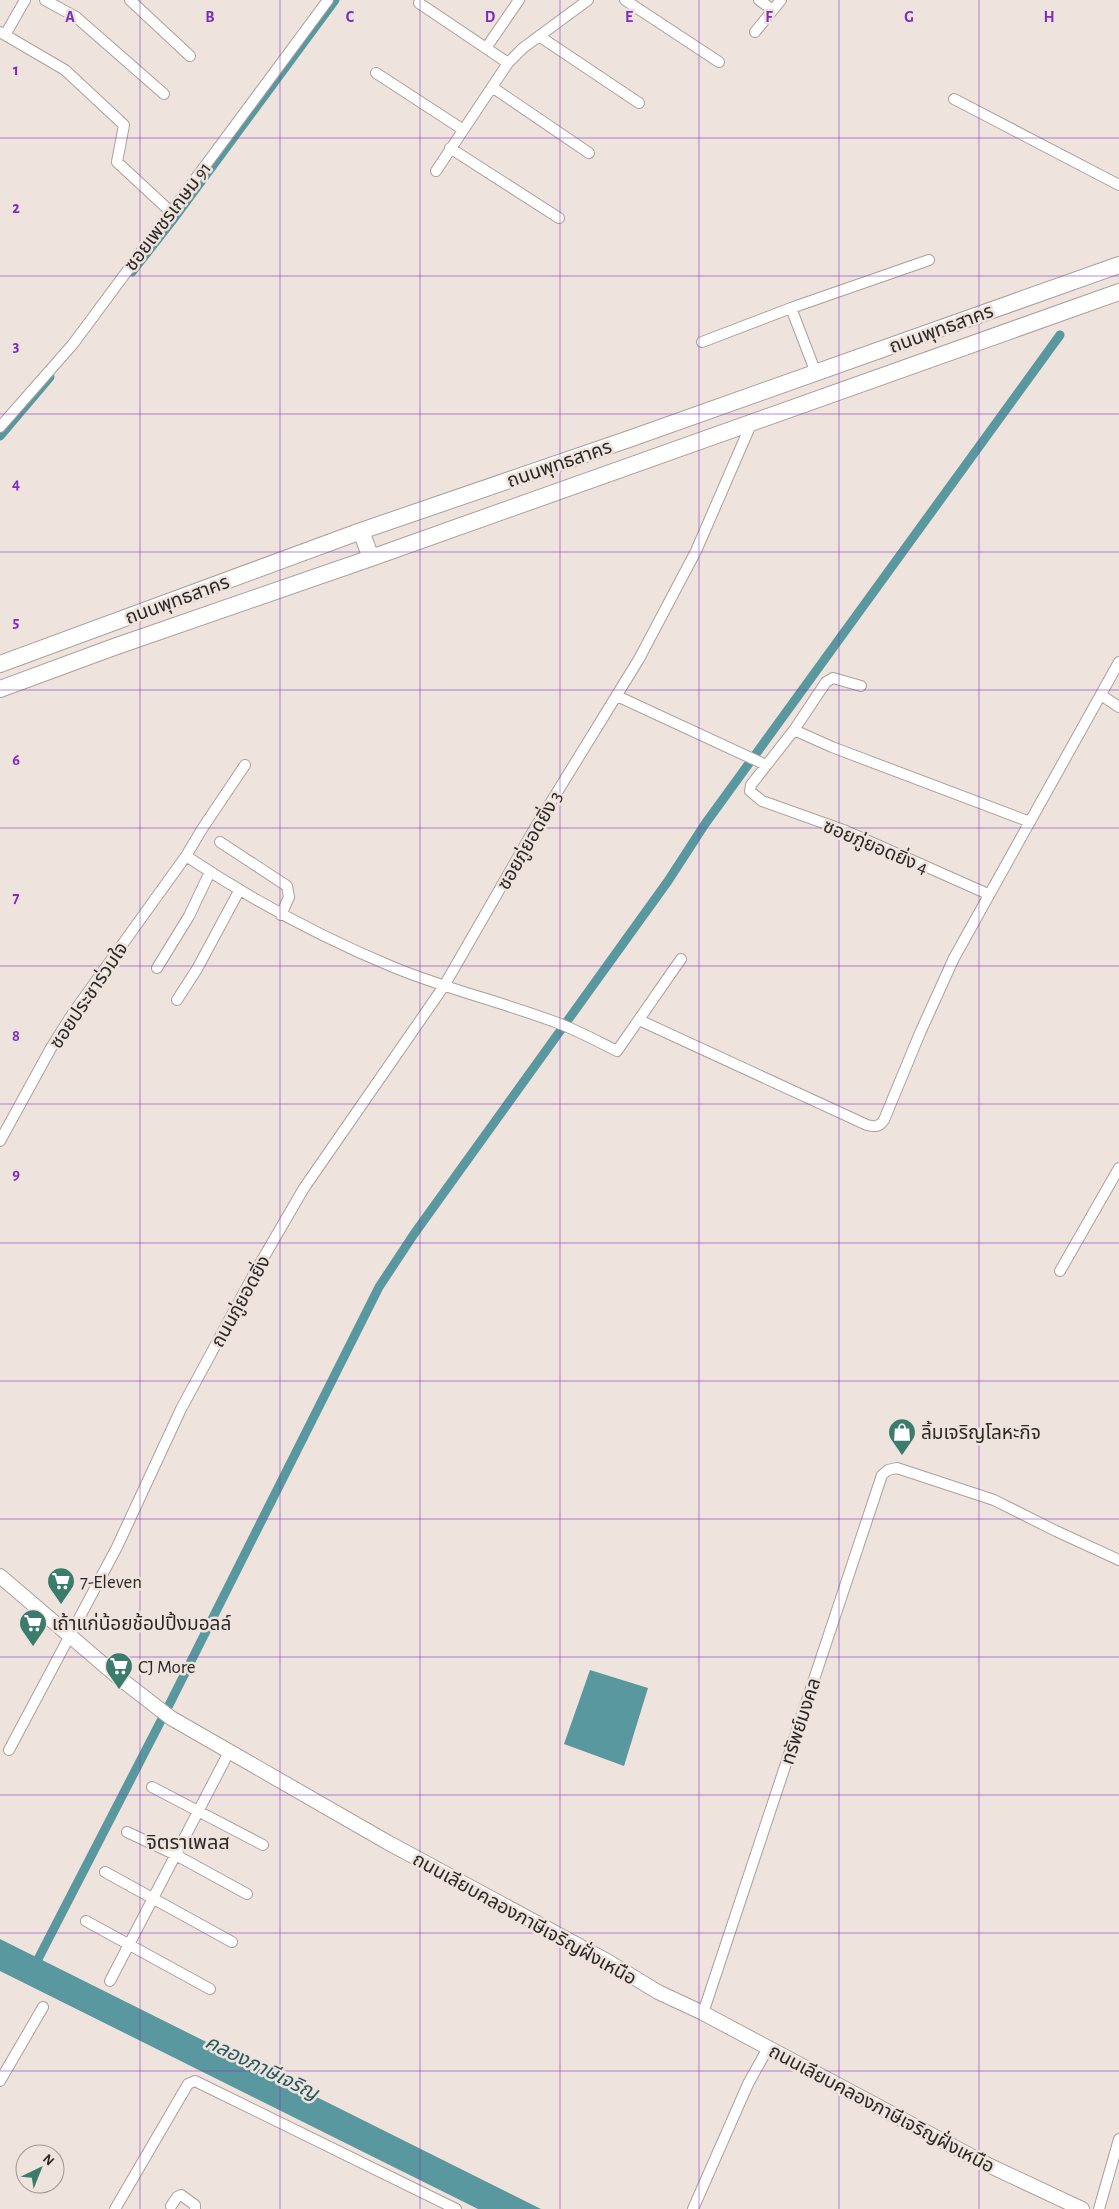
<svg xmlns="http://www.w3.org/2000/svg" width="1119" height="2209" font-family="'Alegreya Sans','Noto Sans Thai',sans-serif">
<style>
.water{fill:#5a989f}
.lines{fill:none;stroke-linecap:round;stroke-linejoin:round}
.canal{stroke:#5a989f;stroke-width:9}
.street-casing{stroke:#aba09c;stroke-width:12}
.secondary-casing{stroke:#aba09c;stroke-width:16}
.primary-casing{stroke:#aba09c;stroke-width:18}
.street{stroke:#fff;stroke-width:10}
.secondary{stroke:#fff;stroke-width:14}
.primary{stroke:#fff;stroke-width:16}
.grid{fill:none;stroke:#7b2cbf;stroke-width:1;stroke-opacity:0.55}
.labels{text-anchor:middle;stroke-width:5;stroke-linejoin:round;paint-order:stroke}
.street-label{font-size:19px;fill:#2b2725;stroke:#eee3dd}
.poi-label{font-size:19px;fill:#2b2725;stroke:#eee3dd;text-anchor:start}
.neighbourhood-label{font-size:20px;fill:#2b2725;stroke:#eee3dd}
.water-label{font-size:20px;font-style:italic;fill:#23595e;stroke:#eee3dd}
.grid-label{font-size:16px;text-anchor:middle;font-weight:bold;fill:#7b2cbf;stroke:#eee3dd;stroke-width:5;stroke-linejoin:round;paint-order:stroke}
</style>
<rect width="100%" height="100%" fill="#eee3dd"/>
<path class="water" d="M590,1670L648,1688L624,1766L564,1744Z
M0,1939L541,2209H478L0,1971Z"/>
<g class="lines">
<path class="canal" d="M132,272L172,221L335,0
M0,436L50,377
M34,1967L167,1709L379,1287L414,1234L668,881L705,824L1060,335"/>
<g class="street-casing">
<path id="street" d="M45,0L76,17L164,94
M130,0L190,56
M625,0L719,62
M759,0L773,10
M419,3L508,63
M0,32L65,70L124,125L117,162L171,212
M755,32L781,0
M5,35L25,0
M539,36L639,103
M486,48L519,0
M376,73L462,129
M492,87L589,153
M954,99L1119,185
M450,148L559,218
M436,171L508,63L523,48L588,0
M702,342L791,308
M816,373L791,308L929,260
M0,427L73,344L328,0
M861,686L833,678L826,682L794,730L751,785L750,791L762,801L846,831L988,894
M1101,695L1119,707
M617,696L766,765
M794,730L832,747L1030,822
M220,842L287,886L289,897L281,915
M186,856C252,900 320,937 393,967C446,989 502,1002 555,1022C577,1030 597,1041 617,1051L681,959
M157,968L189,916L210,872
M177,1000L197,969L239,891
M639,1020L867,1125C875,1127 879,1127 884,1120L920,1033L954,958L1119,662
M0,1141L51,1048L73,1013L186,856L202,829L245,765
M1060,1271L1119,1168
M9,1750L117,1547L181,1409L254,1274L304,1188L444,986L532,833L639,659L696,551L752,422
M152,1787L263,1845
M127,1832L174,1854L247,1894
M105,1872L232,1942
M86,1921L210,1989
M110,1981L229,1752
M703,2013L882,1475L888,1470L897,1468L994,1500L1056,1531L1119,1560
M0,2081L43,2007
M171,2206L177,2197L181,2195L195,2205V2209
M115,2209L188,2084L195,2081L456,2209
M693,2209L748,2084L768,2048
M1099,2209L1119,2139"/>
</g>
<g class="secondary-casing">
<path id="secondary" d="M0,1576L118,1677L171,1718L387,1842L607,1961L658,1992L703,2013L986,2164L1082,2209"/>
</g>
<g class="primary-casing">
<path id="primary" d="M361,531L371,558
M0,664L361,531L629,439L1119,265
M0,689L114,647L371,558L1119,292"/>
</g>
<use href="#street" class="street"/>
<use href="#secondary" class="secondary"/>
<use href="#primary" class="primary"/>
</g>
<path class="grid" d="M140,0V2209M280,0V2209M420,0V2209M560,0V2209M699,0V2209M839,0V2209M979,0V2209M0,138H1119M0,276H1119M0,414H1119M0,552H1119M0,690H1119M0,828H1119M0,966H1119M0,1104H1119M0,1243H1119M0,1381H1119M0,1519H1119M0,1657H1119M0,1795H1119M0,1933H1119M0,2071H1119"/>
<defs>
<g id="shop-pin" transform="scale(1.4375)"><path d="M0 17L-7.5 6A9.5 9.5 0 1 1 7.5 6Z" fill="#3b7c6c" stroke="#eee3dd"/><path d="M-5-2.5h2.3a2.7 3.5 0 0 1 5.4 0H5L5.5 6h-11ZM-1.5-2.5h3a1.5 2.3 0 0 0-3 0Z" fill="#fff"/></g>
<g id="supermarket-pin" transform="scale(1.4375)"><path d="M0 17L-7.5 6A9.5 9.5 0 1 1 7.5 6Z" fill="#3b7c6c" stroke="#eee3dd"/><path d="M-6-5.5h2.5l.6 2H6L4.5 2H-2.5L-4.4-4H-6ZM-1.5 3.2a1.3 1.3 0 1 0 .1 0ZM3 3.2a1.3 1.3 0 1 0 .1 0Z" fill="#fff"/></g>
</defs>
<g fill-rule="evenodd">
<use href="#shop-pin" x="902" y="1432"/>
<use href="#supermarket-pin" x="61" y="1581"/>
<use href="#supermarket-pin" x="33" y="1623"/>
<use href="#supermarket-pin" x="119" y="1666"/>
</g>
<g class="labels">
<g class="street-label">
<text transform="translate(167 216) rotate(-53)" y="7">ซอยเพชรเกษม 91</text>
<text transform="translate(941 328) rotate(-20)" y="7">ถนนพุทธสาคร</text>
<text transform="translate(559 463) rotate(-19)" y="7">ถนนพุทธสาคร</text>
<text transform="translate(177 599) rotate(-20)" y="7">ถนนพุทธสาคร</text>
<text transform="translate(529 840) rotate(-60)" y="7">ซอยภู่ยอดยิ่ง 3</text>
<text transform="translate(876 846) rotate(23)" y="7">ซอยภู่ยอดยิ่ง 4</text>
<text transform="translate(88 995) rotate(-56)" y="7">ซอยประชาร่วมใจ</text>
<text transform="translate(240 1301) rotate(-61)" y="7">ถนนภู่ยอดยิ่ง</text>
<text transform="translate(800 1721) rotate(-72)" y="7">ทรัพย์มงคล</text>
<text transform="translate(525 1918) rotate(29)" y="7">ถนนเลียบคลองภาษีเจริญฝั่งเหนือ</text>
<text transform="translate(882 2108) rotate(28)" y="7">ถนนเลียบคลองภาษีเจริญฝั่งเหนือ</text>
</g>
<g class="poi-label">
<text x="921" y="1439">ลิ้มเจริญโลหะกิจ</text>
<text x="80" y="1588">7-Eleven</text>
<text x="52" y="1630">เถ้าแก่น้อยช้อปปิ้งมอลล์</text>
<text x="138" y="1673">CJ More</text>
</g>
<g class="neighbourhood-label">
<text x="188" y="1849">จิตราเพลส</text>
</g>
<g class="water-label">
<text transform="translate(262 2067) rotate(26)" y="7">คลองภาษีเจริญ</text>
</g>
</g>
<g class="grid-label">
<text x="70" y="22">A</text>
<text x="210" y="22">B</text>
<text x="350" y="22">C</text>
<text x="490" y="22">D</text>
<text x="629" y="22">E</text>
<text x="769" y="22">F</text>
<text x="909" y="22">G</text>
<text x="1049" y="22">H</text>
<text x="16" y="75">1</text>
<text x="16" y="213">2</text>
<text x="16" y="351">3</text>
<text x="16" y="489">4</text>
<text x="16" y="627">5</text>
<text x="16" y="765">6</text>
<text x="16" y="903">7</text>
<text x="16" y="1041">8</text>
<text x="16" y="1179">9</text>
</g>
<g transform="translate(40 2169) rotate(43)"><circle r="24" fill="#eee3dd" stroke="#a09893"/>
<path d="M0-4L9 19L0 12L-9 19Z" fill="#3b7c6c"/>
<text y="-8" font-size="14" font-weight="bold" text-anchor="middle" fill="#2b2725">N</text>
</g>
</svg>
